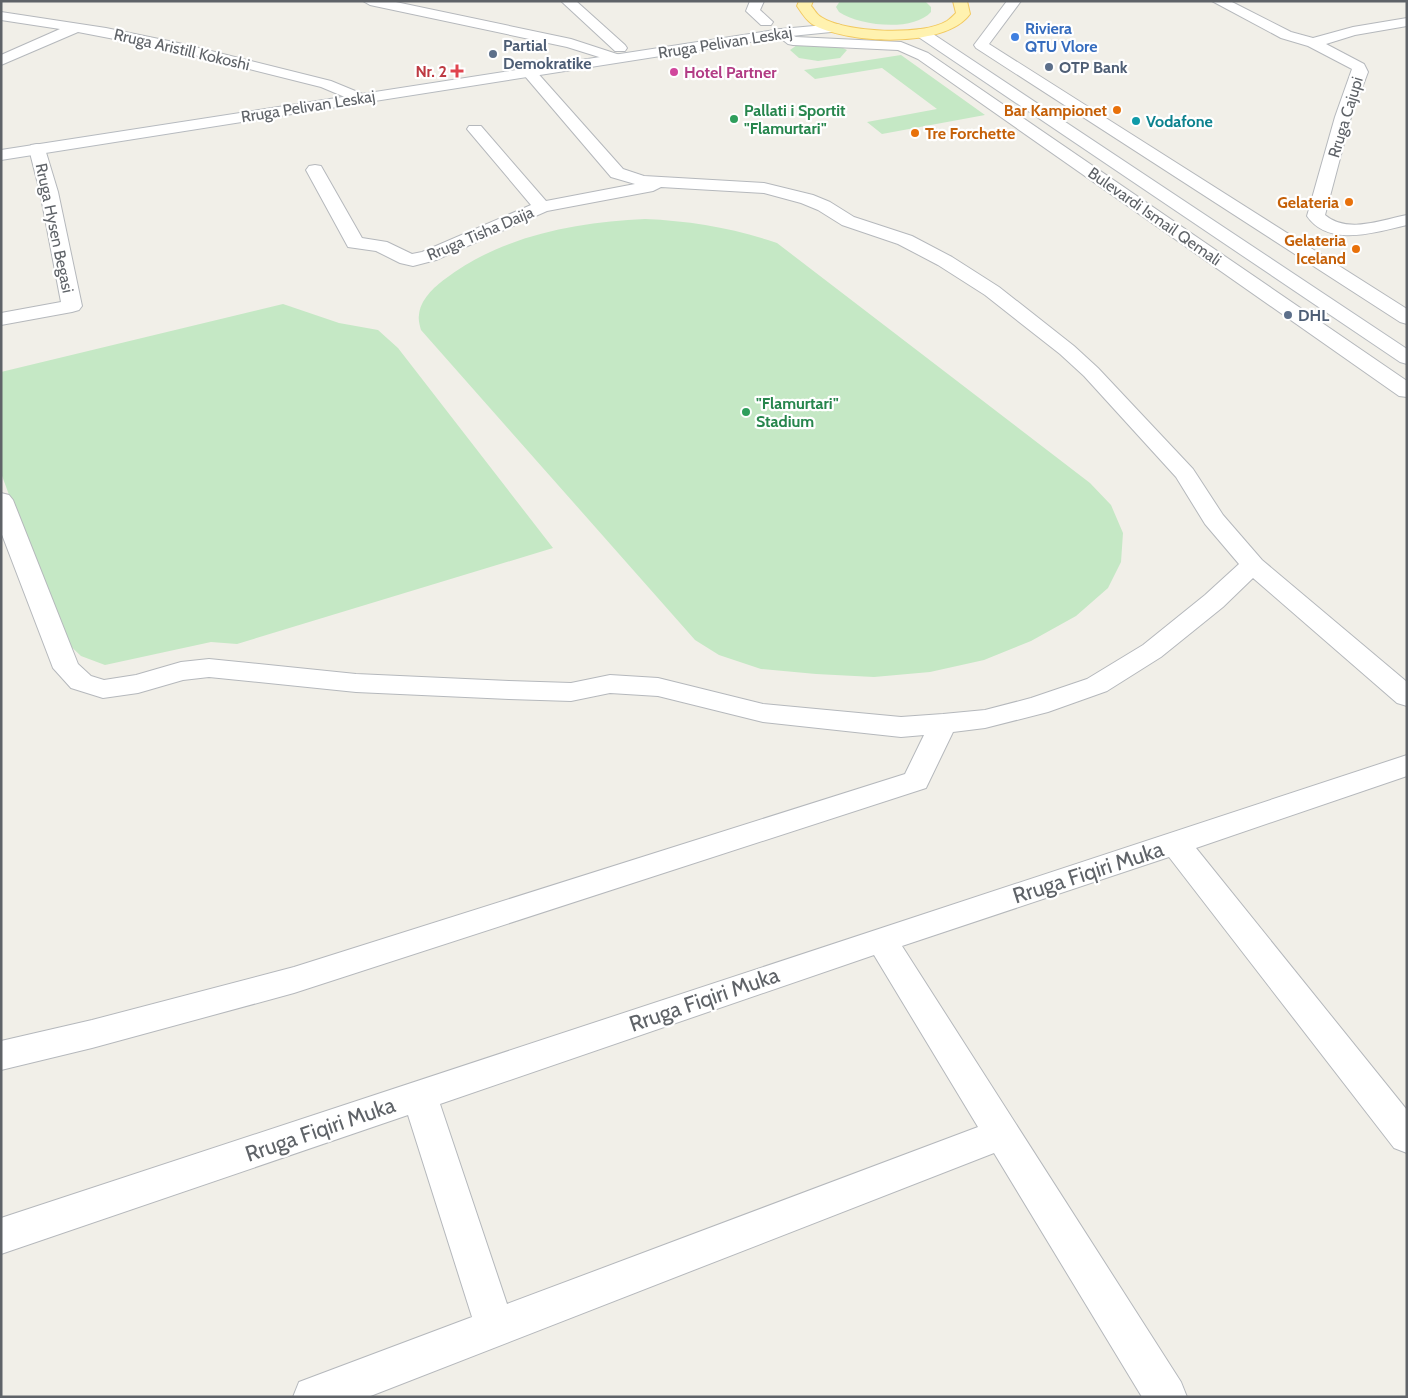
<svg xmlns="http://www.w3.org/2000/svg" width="1408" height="1398" font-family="Cabin,sans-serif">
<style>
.green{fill:#c5e8c5}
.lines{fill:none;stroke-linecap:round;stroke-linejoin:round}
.street-casing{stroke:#b5b8bc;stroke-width:2}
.secondary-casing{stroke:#b6babf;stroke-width:2}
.primary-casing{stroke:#f2c960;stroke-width:2}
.street{fill:#fff;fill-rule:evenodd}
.secondary{fill:#fff;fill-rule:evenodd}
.primary{fill:#fff2af;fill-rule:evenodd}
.shop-dot{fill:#3f7fe0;stroke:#fff;stroke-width:2}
.service-dot{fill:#5c6f8a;stroke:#fff;stroke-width:2}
.health-dot{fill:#e0444e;stroke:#fff;stroke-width:2}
.hotel-dot{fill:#d1479c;stroke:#fff;stroke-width:2}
.food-dot{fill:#e8710a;stroke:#fff;stroke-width:2}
.leisure-dot{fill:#2e9e5b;stroke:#fff;stroke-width:2}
.culture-dot{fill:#0f9aa8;stroke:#fff;stroke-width:2}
.labels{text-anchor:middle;stroke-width:4.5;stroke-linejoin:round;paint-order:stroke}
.far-shop-label{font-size:16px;font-weight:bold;fill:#366cbe;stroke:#fff;text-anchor:start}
.far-street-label{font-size:16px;fill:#5f6368;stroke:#fff}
.far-service-label{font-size:16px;font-weight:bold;fill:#4e5e75;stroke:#fff;text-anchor:start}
.far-health-label{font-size:16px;font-weight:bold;fill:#be3a42;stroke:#fff;text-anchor:end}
.far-hotel-label{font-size:16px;font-weight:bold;fill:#b23c85;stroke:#fff;text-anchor:start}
.far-leisure-label{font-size:16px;font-weight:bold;fill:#27864d;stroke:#fff;text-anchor:start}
.far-food-label{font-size:16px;font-weight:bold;fill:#c56008;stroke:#fff;text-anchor:end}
.far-culture-label{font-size:16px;font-weight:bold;fill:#0d838f;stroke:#fff;text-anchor:start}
.near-street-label{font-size:22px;fill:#5f6368;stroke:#fff}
</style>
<rect width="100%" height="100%" fill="#f1efe8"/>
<path class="green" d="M840,1H925L931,7V12C913,32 860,26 839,12L836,7Z
M800,43L835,44L847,50L840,58L818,61L799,58L790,50Z
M901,55L985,115L882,134L867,122L937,109L882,68L815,79L804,70Z
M645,219C691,221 733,228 777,243L1090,483L1111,505L1123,533L1121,562L1108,588L1076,616L1031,641L984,660L930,672L874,677L816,674L761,669L719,655L695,640L421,330C420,326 418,320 419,315C420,300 434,287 445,279C501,236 576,222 645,219Z
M283,304L339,323L378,330L398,348L553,548L237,644L211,642L105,665L81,656L61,637L1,473V372Z"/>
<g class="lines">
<g class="street-casing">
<path id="street" d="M363,1H391L571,39L620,55L622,58L620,61L615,62L567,47L370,5Z
M561,1H576L625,45L627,48L625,51H615Z
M750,1H764L760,10L773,22L771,25H761L746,11Z
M1007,1H1021L989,44L1407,309V324L1400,322L976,48L974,45Z
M1212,1H1230L1291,32L1313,38L1353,27L1407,18V26L1355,35L1326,44L1364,64L1368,72L1351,117L1325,215C1347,234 1381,220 1407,215V225C1376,232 1329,248 1307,216L1335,117L1352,69L1308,46L1281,38Z
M1,12L106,28L183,44L331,81L365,95L367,98L365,101L359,103L321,87L182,52L78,32L1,65V55L60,29L1,20Z
M781,29L796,37L901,42L928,53L1407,381V397L1399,396L918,59L898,50L793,45L788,44L774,33L776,30Z
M529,67L534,69L623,169L644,176L764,183L813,195L830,202L854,217L912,236L952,257L999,287L1074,346L1098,368L1193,469L1223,515L1262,560L1407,682V706L1397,703L1253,578L1223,607L1161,657L1107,691L1048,712L985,728L953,732L926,788L294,993L92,1048L1,1070V1041L92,1020L294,967L905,774L924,735L901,737L763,722L658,696L610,693L571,701L509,699L356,692L209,677L183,680L138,693L103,698L71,688L53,668L1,532V493L9,495L13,500L78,664L91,676L104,680L136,675L181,662L209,659L356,674L509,681L571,683L610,675L658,678L763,704L901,717L943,714L985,710L1031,698L1087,679L1143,645L1205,595L1239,564L1205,524L1176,477L1084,376L1060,354L985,295L938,265L898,244L842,225L818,210L801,203L764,193L661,187L653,191L547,211L436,260L413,266L400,263L376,251L348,247L306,170L309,166L315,165L321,166L362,238L387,242L412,254L422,252L531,205L467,129L469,126H481L546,201L635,184L611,177L524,75L521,72L524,69Z
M37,144L43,145L45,149L58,192L82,306L79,310L72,312L1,325V313L61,302L40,192L29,149L31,145Z
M1407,755V776L1196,848L1407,1110V1153L1394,1148L1169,857L902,946L1181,1382L1187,1397H1142L994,1153L368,1397H293L299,1382L472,1317L408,1115L1,1254V1218ZM874,955L978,1127L507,1304L440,1104Z"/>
</g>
<g class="secondary-casing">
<path id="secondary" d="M836,24L841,25L843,28L841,31L781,37L1,160V150L781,29Z
M922,29L927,30L1407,349V364L1400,362L917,36L915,33L917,30Z"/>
</g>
<g class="primary-casing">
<path id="primary" d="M799,1H813L811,6C814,9 817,15 821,17C845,33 923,36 947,21C950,19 953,16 956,13L953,1H967L970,14C945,49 846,44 812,24C806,20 801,12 797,6Z"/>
</g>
<use href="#street" class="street"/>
<use href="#secondary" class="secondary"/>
<use href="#primary" class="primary"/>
</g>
<circle class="shop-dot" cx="1015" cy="37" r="5"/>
<g class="service-dot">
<circle cx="493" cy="54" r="5"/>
<circle cx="1049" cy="67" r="5"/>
<circle cx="1288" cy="315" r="5"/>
</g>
<path class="health-dot" d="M454.5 63.5h5v5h5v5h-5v5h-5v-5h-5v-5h5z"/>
<circle class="hotel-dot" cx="674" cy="72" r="5"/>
<g class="food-dot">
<circle cx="1117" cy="110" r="5"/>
<circle cx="915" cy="133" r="5"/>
<circle cx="1349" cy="202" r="5"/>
<circle cx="1356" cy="249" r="5"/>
</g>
<g class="leisure-dot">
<circle cx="734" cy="119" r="5"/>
<circle cx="746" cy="412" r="5"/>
</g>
<circle class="culture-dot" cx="1136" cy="121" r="5"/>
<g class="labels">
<g class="far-shop-label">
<text x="1025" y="34">Riviera<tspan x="1025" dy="18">QTU Vlore</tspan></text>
</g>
<g class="far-street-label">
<text transform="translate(725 42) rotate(-9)" y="6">Rruga Pelivan Leskaj</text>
<text transform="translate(182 49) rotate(13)" y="6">Rruga Aristill Kokoshi</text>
<text transform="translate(308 106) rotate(-9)" y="6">Rruga Pelivan Leskaj</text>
<text transform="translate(1345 117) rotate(-73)" y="6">Rruga Cajupi</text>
<text transform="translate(1155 216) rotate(35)" y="6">Bulevardi Ismail Qemali</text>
<text transform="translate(55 228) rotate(78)" y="6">Rruga Hysen Begasi</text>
<text transform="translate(480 233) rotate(-23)" y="6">Rruga Tisha Daija</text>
</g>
<g class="far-service-label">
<text x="503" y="51">Partial<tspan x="503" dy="18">Demokratike</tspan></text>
<text x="1059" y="73">OTP Bank</text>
<text x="1298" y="321">DHL</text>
</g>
<g class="far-health-label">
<text x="447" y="77">Nr. 2</text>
</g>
<g class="far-hotel-label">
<text x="684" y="78">Hotel Partner</text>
</g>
<g class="far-leisure-label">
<text x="744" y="116">Pallati i Sportit<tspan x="744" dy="18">"Flamurtari"</tspan></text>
<text x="756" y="409">"Flamurtari"<tspan x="756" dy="18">Stadium</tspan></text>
</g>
<g class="far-food-label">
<text x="1107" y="116">Bar Kampionet</text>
<text x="925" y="139" text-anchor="start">Tre Forchette</text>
<text x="1339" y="208">Gelateria</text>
<text x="1346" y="246">Gelateria<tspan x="1346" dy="18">Iceland</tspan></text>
</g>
<g class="far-culture-label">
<text x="1146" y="127">Vodafone</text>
</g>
<g class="near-street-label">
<text transform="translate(1088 872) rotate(-18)" y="8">Rruga Fiqiri Muka</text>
<text transform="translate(704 999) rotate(-19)" y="8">Rruga Fiqiri Muka</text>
<text transform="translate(320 1129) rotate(-19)" y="8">Rruga Fiqiri Muka</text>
</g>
</g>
<rect width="1408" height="1398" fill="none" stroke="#5f6368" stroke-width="5"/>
</svg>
